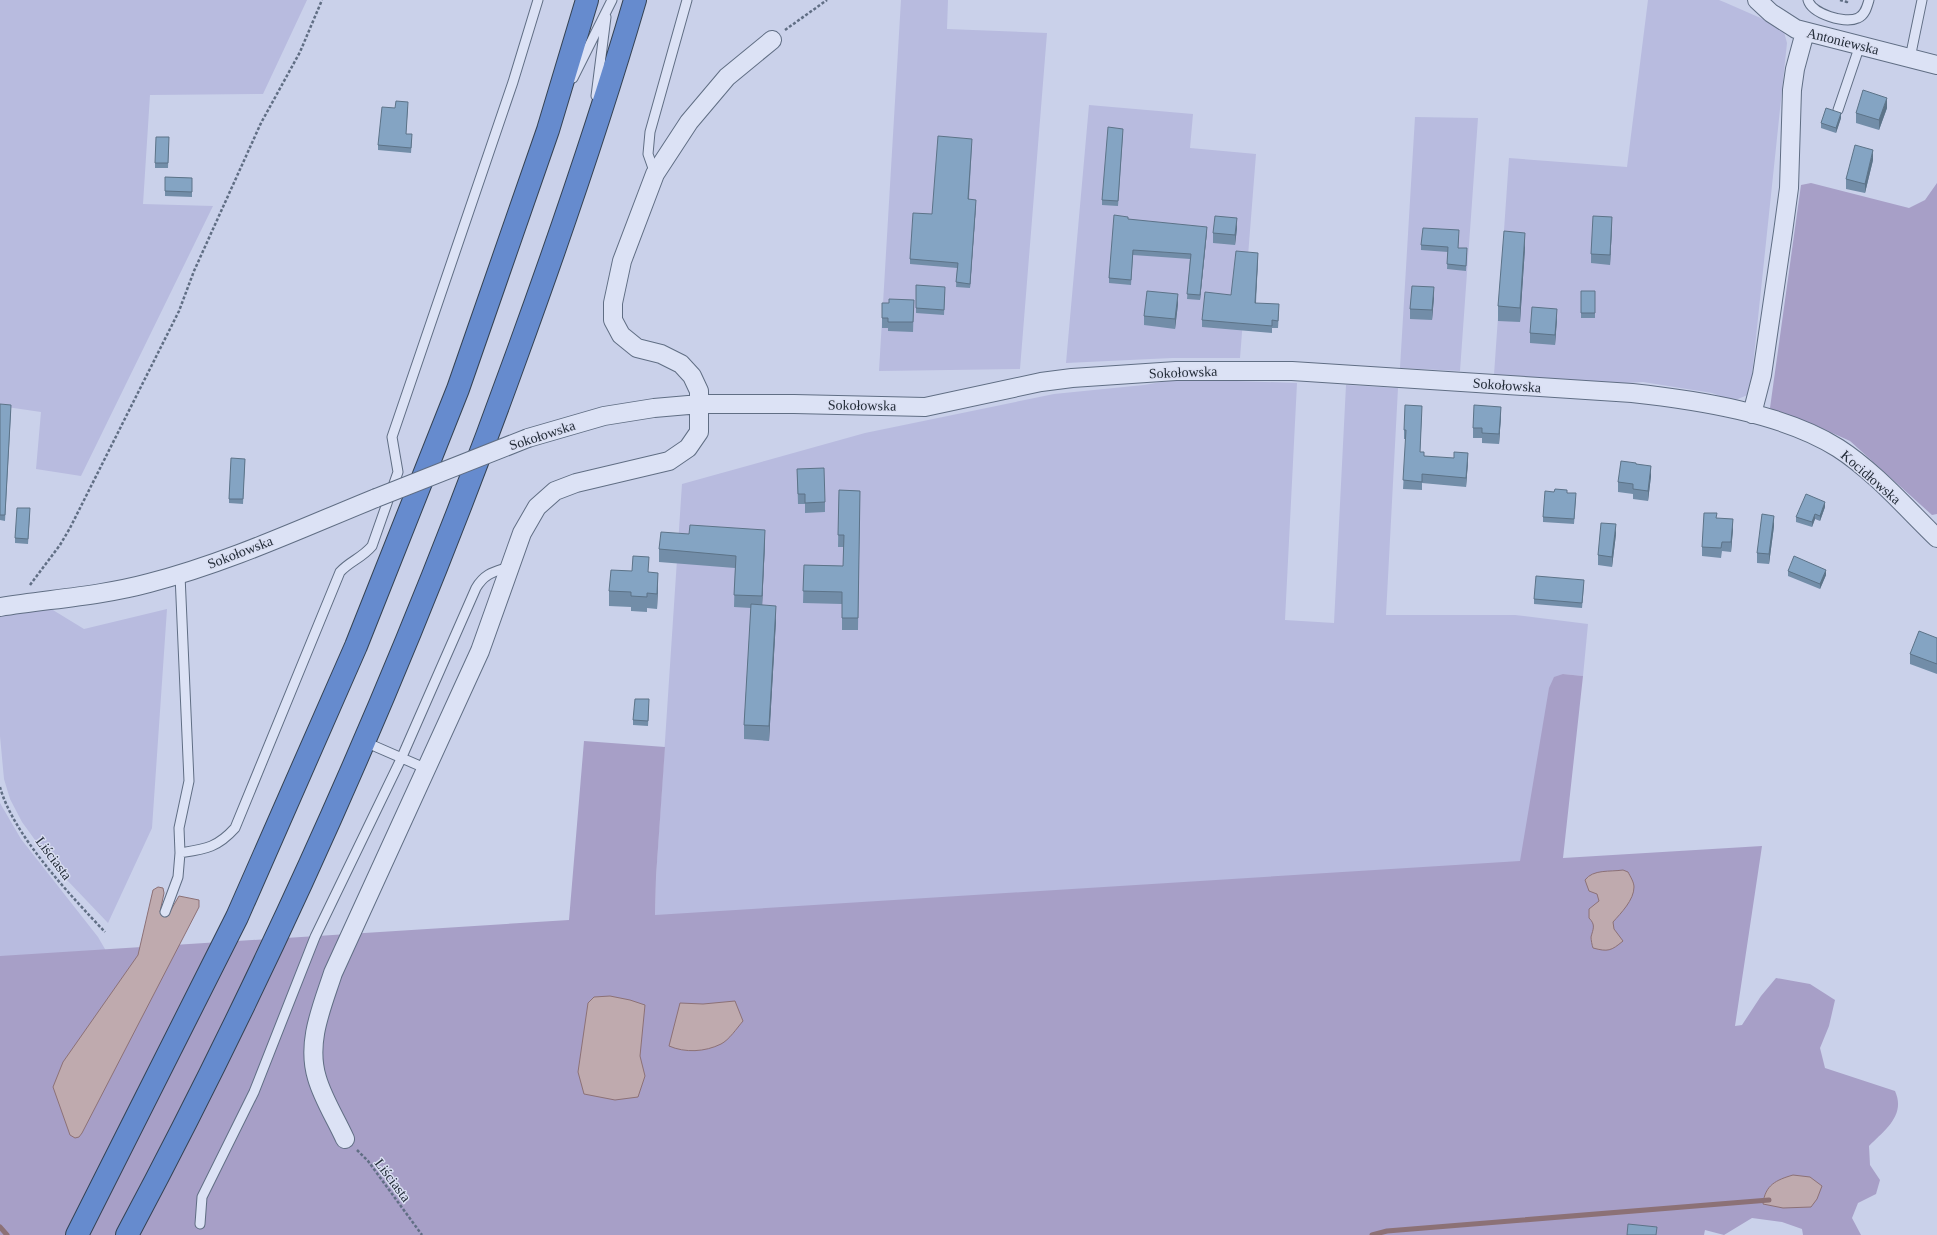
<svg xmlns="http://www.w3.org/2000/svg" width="1937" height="1235" font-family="'Times New Roman',serif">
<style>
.farmland{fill:#b8bbdf}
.green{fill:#a79fc7}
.water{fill:#bfaaae;stroke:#8c7176}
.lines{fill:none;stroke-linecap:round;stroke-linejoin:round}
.stream{stroke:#8c7176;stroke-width:5}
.service-casing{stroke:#606e84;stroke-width:11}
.minor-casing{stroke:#606e84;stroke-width:20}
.motorway-casing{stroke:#344253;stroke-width:24}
.path{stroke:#606e84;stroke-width:2.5;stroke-dasharray:3 2;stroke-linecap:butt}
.service{stroke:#dce2f5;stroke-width:9}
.minor{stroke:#dce2f5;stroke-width:18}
.motorway{stroke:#668bce;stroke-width:22}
.minor-bridge-casing{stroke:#606e84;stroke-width:20;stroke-linecap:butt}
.minor-bridge{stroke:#dce2f5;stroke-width:18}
.wall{fill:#728da8}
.shaded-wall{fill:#5c7388}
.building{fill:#84a4c3;stroke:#5c7388}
.labels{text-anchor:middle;stroke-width:3;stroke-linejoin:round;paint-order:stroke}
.street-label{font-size:14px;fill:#222b37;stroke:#d9def2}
</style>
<rect width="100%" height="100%" fill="#cad1ea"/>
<path class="farmland" d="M0,0H307L263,94L150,95L143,204L213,206L81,476L36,469L41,412L0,406Z
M901,0H948L947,29L1047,33L1020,369L879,371Z
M1648,0H1719L1724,2L1772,23L1784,32L1787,43L1750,394L1733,401L1712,393L1643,382L1610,384L1494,375L1509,158L1627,167Z
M1089,105L1193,114L1190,148L1256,154L1240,358H1172L1066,363Z
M1415,117L1478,118L1460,371L1400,368Z
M1179,379L1297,383L1285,620L1334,623L1346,385L1398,388L1386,615H1515L1588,624L1583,676L1563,674L1514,902L1348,1235H564L653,992L656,877L682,484L865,433L1054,394L1144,385Z
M48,607L84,629L167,609L152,828L108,923L66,879L43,851L22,822L10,799L4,779L0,736V615Z
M0,803L21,839L98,937L109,956L0,1131Z"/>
<path class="green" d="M1811,183L1909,208L1925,200L1937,183V514L1932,515L1850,441L1808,422L1781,415L1770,408L1801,185Z
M1563,674L1583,676L1563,858L1762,846L1735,1026L1742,1025L1761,996L1776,978L1810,984L1835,1000L1829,1026L1820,1048L1825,1068L1895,1091C1906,1115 1885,1130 1869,1146L1870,1165L1880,1180L1876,1194L1858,1203L1852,1218L1861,1235H1803L1802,1229L1782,1222L1752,1218L1724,1235L1705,1230L1704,1235H0V956L569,920L584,741L665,747L656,877L655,915L1520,861L1549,688L1554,677Z"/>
<path class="water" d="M1623,870L1628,872C1630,876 1634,882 1634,887C1634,900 1621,913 1613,922L1614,929L1623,941C1611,951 1608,952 1593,948C1592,945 1591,940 1591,937C1593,929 1596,925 1589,918V909L1599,901L1597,894L1589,891L1585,880C1593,869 1610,872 1623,870Z
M158,887L163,888L164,893L160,912L168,915L179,896L199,900V907L82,1133L79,1137L75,1138L70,1135L53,1087L63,1062L138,955L153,890Z
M610,996L630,1000L645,1005L640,1056L645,1076L638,1097L615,1100L584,1094L578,1072L588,1003L594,997Z
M735,1001L743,1021C737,1028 729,1040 721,1044C705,1052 685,1053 669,1046L680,1003L703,1004Z
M1793,1175L1810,1177L1822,1186L1817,1199L1811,1207L1783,1208L1763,1204C1765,1185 1776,1180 1793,1175Z"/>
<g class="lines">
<path class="stream" d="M0,1227L7,1235
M1372,1235L1387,1231L1769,1200"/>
<g class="service-casing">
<path id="service" d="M1808,0C1812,14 1845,24 1858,18C1865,15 1867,7 1869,0
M1910,58L1922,0
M573,78L612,0
M596,96L606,17
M1838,110L1860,45
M655,174L648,154L650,132L687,0
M365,742L427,769
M180,853C205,849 217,848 235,828L340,572C350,561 362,558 372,546L398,472L392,437L513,82L538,0
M165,912L178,877L180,853L179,828L189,781L180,575
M200,1224L202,1197L254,1092L315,937L401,759L476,588C485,573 494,572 509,567"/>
</g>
<g class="minor-casing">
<path id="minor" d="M1757,0L1771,13L1796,29L1937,65
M1752,414L1762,375L1783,232L1789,188L1792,90L1795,69L1805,32
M528,438L604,416L654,408L700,404H794L925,407L1041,382L1072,378L1176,371H1292L1632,393C1696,400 1783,413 1838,448C1874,471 1906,508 1937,538
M0,607C50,599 101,596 149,583C227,563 302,528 376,498
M345,1139C336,1119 323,1099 317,1078C306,1042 322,1007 333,973L480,651L522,533L537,507L555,491L576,483L669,461L688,448L699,432V391L692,376L681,364L661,354L637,348L621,335L613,320V303L622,261L655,174L689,122L727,77L772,40"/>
</g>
<g class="motorway-casing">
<path id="motorway" d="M77,1235L237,917L356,646L458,389L548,130L587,0
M127,1235C278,952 407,659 516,357C559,239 600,120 635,0"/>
</g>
<path class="path" d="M1840,0L1847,2V0
M785,30L827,0
M30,585L60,545L70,528L179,311L194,271L261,123L300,52L322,0
M0,787C13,835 71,896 105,932
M357,1150L368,1161L422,1235"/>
<use href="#service" class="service"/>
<use href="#minor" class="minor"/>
<use href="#motorway" class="motorway"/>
<g class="minor-bridge-casing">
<path id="minor-bridge" d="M376,498L528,438"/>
</g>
<use href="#minor-bridge" class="minor-bridge"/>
</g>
<path class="wall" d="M408,107L406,134L412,139L411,153L378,150V145L395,108Z
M1887,108L1879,130L1856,123V113Z
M1841,118L1836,133L1821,128V123Z
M1123,134L1118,206L1102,205V200Z
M169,142L168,168H155V163Z
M972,144L969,199L976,205L970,288L956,287L957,268L910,264V259L932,214Z
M1873,160L1865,193L1846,189V179Z
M165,177L192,178V197L165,196Z
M1128,219L1207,231L1200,300L1187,299L1190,259L1133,255L1131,285L1109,283V278Z
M1612,227L1610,265L1591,263V254Z
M1237,228L1235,245L1213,243V233Z
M1459,235L1458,248L1467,253L1466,271L1447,269L1448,252L1421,250V245Z
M1525,248L1520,322L1498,321V306Z
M1258,260L1256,303L1279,311L1278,328H1272V333L1202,327V320L1231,295Z
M916,285L945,292L944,315L916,313Z
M1581,291H1595V318H1581Z
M1434,297L1432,320L1410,319V309Z
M914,300L913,332L888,331V328H882V318L889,303Z
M1178,304L1175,329L1144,325V316Z
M1557,319L1555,345L1530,343V333Z
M0,404L11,411L5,521L0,520Z
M1422,414L1420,452L1424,456L1468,462L1466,487L1422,483V490L1403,489L1406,439H1404V430Z
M1501,416L1499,444L1482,443V438H1473V428Z
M245,459L243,504L229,503V499Z
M1636,464L1651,476L1648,501L1633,499V494L1618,492V482Z
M797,469L825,502V512L805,513V504H798Z
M839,490L860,491L858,630H842V604L803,603L804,565L843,566L844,547H838Z
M1567,493L1576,498L1574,524L1543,522V517Z
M1825,507L1820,521L1815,519L1812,527L1796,522V517Z
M30,513L28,544L15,543V538Z
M1717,518L1733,529L1731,552L1722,551L1721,558L1702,556V547Z
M1774,526L1769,564L1757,563V553Z
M1616,534L1612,567L1598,565V555Z
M765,542L762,605L776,620L769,741L744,739V725L751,608L734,607L735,568L659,562V549Z
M1788,571L1826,575L1820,589L1788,576Z
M649,572L658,587L657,609L647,608V612L631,611V607L609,606V591Z
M1584,585L1582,608L1534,604V599Z
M1937,638V674L1910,664V654Z
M649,704L648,726L633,725V720Z"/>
<path class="shaded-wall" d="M1887,98V108L1879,130V120Z
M1841,113V118L1836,133V128Z
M1873,150V160L1865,193V184Z
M976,200V205L970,288V284Z
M1612,217V227L1610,265V255Z
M1237,218V228L1235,245V235Z
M1207,227V231L1200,300V295Z
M1525,233V248L1520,322V308Z
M1258,253V260L1255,310V303Z
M1434,287V297L1432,320V310Z
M1178,294V304L1175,329V319Z
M1557,309V319L1555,345V335Z
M1501,407V416L1499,444V434Z
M1468,453V462L1466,487V478Z
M1651,466V476L1648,501V491Z
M1825,502V507L1820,521V516Z
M1815,514V519L1812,527V522Z
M1774,516V526L1769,564V554Z
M1733,519V529L1731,552V542Z
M1616,524V534L1612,567V557Z
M765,530V542L762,608V596Z
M1826,570V575L1820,589V584Z
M658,573V587L657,609V594Z
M776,606V620L769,741V726Z"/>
<path class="building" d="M1863,90L1887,98L1879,120L1856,113Z
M396,101L408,102L406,134H412L411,148L378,145L382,107L395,108Z
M1826,108L1841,113L1836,128L1821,123Z
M1108,127L1123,129L1118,201L1102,200Z
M938,136L972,139L968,199L976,200L970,284L956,282L958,263L910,259L913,213L932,214Z
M156,137H169L168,163H155Z
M1855,145L1873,150L1865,184L1846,179Z
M165,177L192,178V192L165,191Z
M1114,215L1128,217V219L1207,227L1200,295L1187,294L1191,254L1133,250L1131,280L1109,278Z
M1215,216L1237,218L1235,235L1213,233Z
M1593,216L1612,217L1610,255L1591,254Z
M1423,228L1459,230L1458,248H1467L1466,266L1447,264L1448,247L1421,245Z
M1504,231L1525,233L1520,308L1498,306Z
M1236,251L1258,253L1255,303L1279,304L1278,321L1272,320V326L1202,320L1205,292L1231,295Z
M916,285L945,287L944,310L916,308Z
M1412,286L1434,287L1432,310L1410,309Z
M1147,291L1178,294L1175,319L1144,316Z
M1581,291H1595V313H1581Z
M889,299L914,300L913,322H888V318H882V303H889Z
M1532,307L1557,309L1555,335L1530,333Z
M0,404L11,405L5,515H0Z
M1405,405L1422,406L1420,452H1424V456L1454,458V452L1468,453L1466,478L1422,474V482L1403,480L1406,430H1404Z
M1474,405L1501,407L1499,434L1482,433V428H1473Z
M231,458L245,459L243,499H229Z
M1621,461L1636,463V464L1651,466L1648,491L1633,489V484L1618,482Z
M824,468L825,502L805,503V494H798L797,469Z
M1555,489L1567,490V493H1576L1574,519L1543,517L1545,491L1554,492Z
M839,490L860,491L858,618H842V592L803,591L804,565L843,566L844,535H838Z
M1806,494L1825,502L1820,516L1815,514L1812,522L1796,517Z
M17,508H30L28,539L15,538Z
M1704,513H1717L1716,518L1733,519L1731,542H1722L1721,548L1702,547Z
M1762,514L1774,516L1769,554L1757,553Z
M1601,523L1616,524L1612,557L1598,555Z
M690,525L765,530L762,596L734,595L736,556L659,549L661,532L689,534Z
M633,556L649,557L648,572L658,573L657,594L647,593V597L631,596V592L609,591L611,570L632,571Z
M1794,556L1826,570L1820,584L1788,571Z
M1536,576L1584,580L1582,603L1534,599Z
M751,604L776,606L769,726L744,725Z
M1919,631L1937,638V664L1910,654Z
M635,699H649L648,721L633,720Z
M1628,1224L1657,1227L1656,1235H1627Z"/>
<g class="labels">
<g class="street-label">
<text transform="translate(1843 41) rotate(14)" y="5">Antoniewska</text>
<text transform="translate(1183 372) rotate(-2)" y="5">Sokołowska</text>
<text transform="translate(1507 385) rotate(4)" y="5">Sokołowska</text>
<text transform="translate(862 405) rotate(1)" y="5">Sokołowska</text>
<text transform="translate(542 435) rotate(-18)" y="5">Sokołowska</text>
<text transform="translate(1871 477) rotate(41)" y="5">Kocidłowska</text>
<text transform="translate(240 552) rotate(-21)" y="5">Sokołowska</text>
<text transform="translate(54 858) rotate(53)" y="5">Liściasta</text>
<text transform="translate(393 1180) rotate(53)" y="5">Liściasta</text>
</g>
</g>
</svg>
